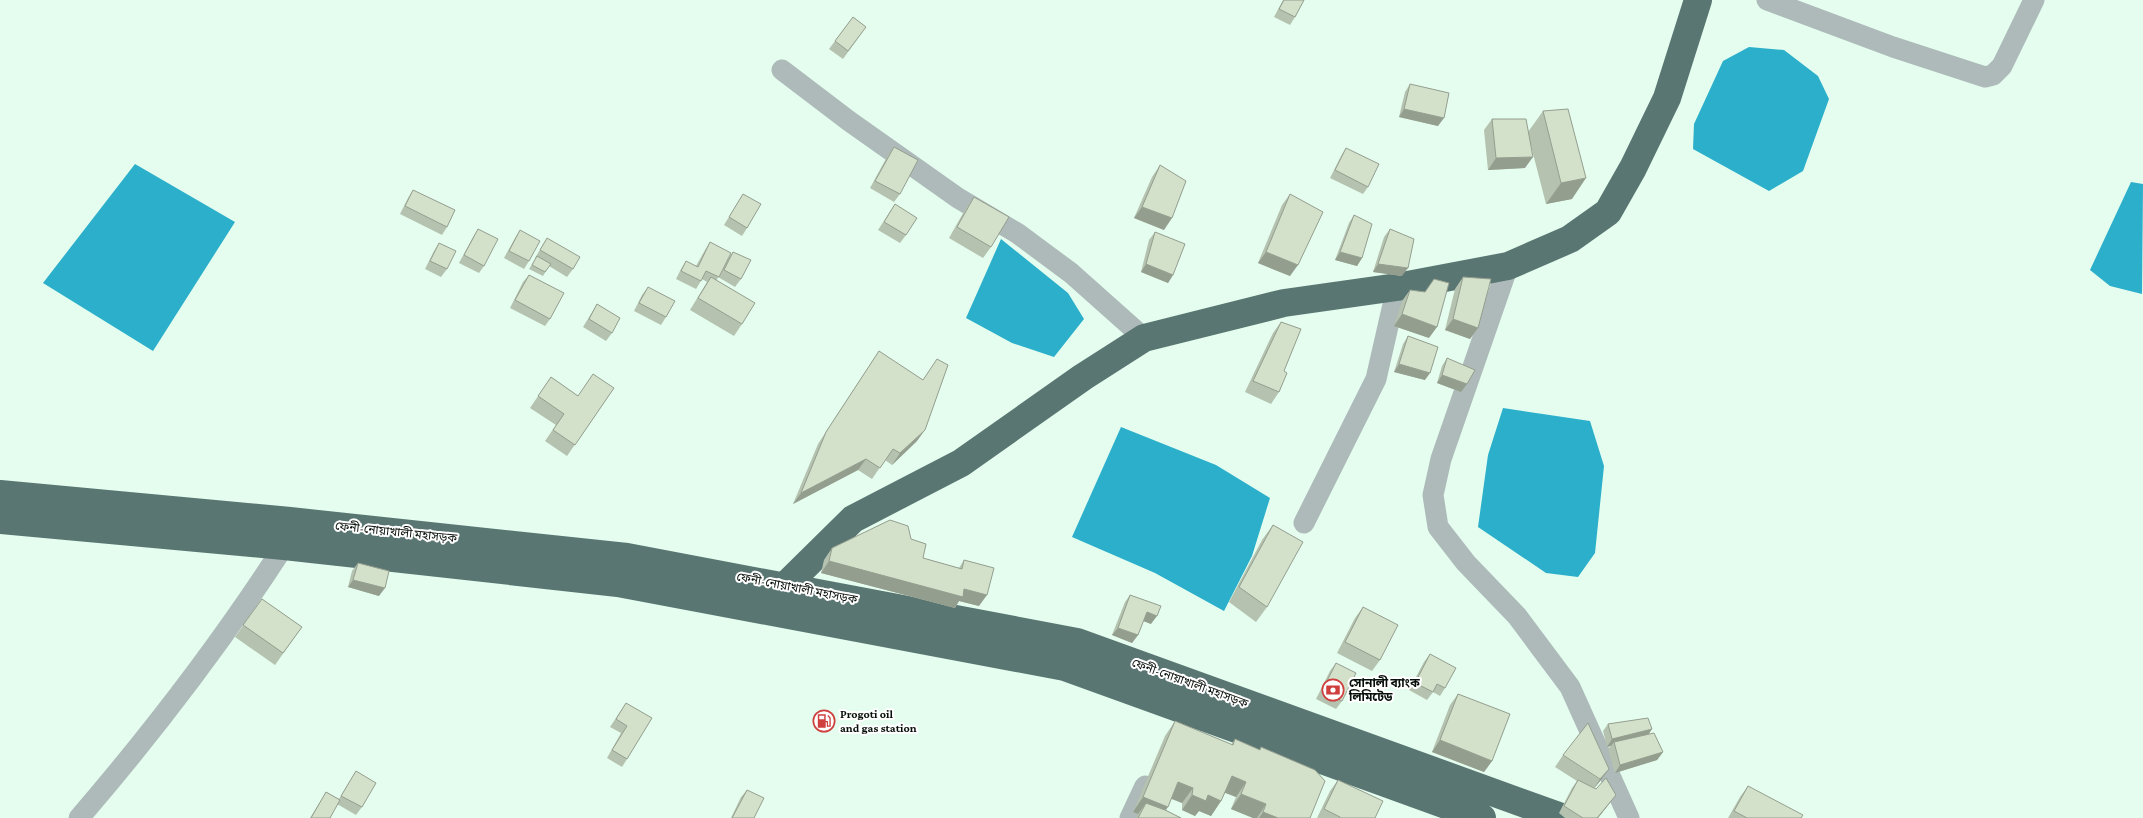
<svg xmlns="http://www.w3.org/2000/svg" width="2143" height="818" font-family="'Crimson Pro','Noto Sans Bengali',serif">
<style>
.water{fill:#2bafca}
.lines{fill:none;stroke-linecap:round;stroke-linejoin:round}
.minor{stroke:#adbab9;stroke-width:21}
.highway{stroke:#5a7673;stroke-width:28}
.wall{fill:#b5c2af}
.shaded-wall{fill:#949e8e}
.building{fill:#d3e1cb;stroke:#949e8e}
.labels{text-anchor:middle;stroke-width:4;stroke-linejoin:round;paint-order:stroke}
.street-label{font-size:12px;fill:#070f0a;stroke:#fff}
.poi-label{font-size:12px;font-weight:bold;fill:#070f0a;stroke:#fff;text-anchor:start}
</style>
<rect width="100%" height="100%" fill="#e4fdef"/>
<path class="water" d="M1749,47L1784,50L1818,76L1829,99L1803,171L1769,191L1693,149L1694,124L1723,61Z
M135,164L235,222L153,351L43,283Z
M2131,182L2143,184L2142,294L2110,286L2090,270Z
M1001,239L1068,293L1084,319L1054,357L1012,343L966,318Z
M1503,408L1590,421L1604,466L1595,553L1578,577L1546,573L1478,527L1488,455Z
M1121,427L1216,465L1270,498L1252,556L1224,611L1155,573L1072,537Z"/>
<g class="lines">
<path class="minor" d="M1767,0L1893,47L1985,77L1993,75L2002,66L2034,0
M782,70L849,121L958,198L1017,233L1071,273L1144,338
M1508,266L1441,459L1433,495L1438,527L1466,563L1517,616L1570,687L1629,818
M1304,523L1376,379L1397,287
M79,818C153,732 222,642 284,546
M1130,818L1145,786"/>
<path class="highway" d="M0,494L290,521L627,557L1077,642L1564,818
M0,520L284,546L618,583L1065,667L1482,818
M774,593L785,586L853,519L961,463L1083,377L1144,338L1284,303L1397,287L1508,266L1570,239L1608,212L1633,168L1667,98L1698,0"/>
</g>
<path class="wall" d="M1283,0H1304L1295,17L1290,25L1274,17Z
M853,17L866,27L843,59L829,49Z
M1410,84L1438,126L1399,117L1405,92Z
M1543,111L1572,199L1546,204L1529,138L1525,168L1488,170L1484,130L1492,119L1528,132Z
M894,147L900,194L894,202L870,188L888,155Z
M1346,148L1368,187L1363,194L1330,178L1341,156Z
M1160,165L1164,230L1134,218L1152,177Z
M413,190L447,227L442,235L400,214L408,198Z
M743,194L747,228L742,236L724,225Z
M1290,194V276L1258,263L1282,205Z
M974,197L991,247L983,258L949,238L966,208Z
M895,204L906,235L900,243L878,230Z
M1354,215L1362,258L1357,266L1335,260L1349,223Z
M478,229L484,266L479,273L459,263L473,237Z
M1390,229L1402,276L1373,272L1384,237Z
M520,230L529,261L524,269L504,258L515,238Z
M1155,232L1173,275L1168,283L1141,272L1149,240Z
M547,238L573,269L567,277L549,266L543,276L529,269L536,258H535Z
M710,242L728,259L733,252L741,279L735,287L718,277L717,280L742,324L734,336L690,310L707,282L702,279L696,289L676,279L681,269L686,261L696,266L705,250Z
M439,243L447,269L441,277L425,269L434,251Z
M529,275L550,319L545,326L510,308L523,282Z
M1463,277L1478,328L1470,339L1445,330L1455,289Z
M648,287L666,317L661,325L634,311L642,295Z
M1410,290L1425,292L1429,338L1394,326L1402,301Z
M597,304L612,333L606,341L583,327Z
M1281,322L1284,371L1279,392L1271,404L1245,392L1273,333Z
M1408,336L1425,380L1394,372L1403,344Z
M879,351L917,441L892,465L885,460L872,479L858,470L793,504L818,444Z
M1447,358L1461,392L1437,383L1442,366Z
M551,377L578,396L614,388L567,456L545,441L556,425L530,408Z
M1273,525L1267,607L1256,622L1229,602L1262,540Z
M911,539L923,558L959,568L964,560L979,606L959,601L955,608L821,573L824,560L832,548Z
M358,563L379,596L348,587L352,571Z
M1130,595L1151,624L1143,621L1138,635L1132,643L1112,635L1125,602Z
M262,599L302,627L275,665L235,637Z
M1363,607L1380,660L1372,671L1337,653L1355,618Z
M1430,654L1445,688L1440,696L1433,692L1427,700L1409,690L1424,662Z
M1336,663L1342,701L1336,709L1316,699L1330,671Z
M1458,694L1492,761L1484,772L1432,752L1450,705Z
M626,703L627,759L622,767L607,758L621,733L610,727Z
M1175,721L1231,745L1235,739L1259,750L1261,747L1310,818H1253L1231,809L1236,797L1225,793L1221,801L1211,816L1199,811L1195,816L1182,810V803L1171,799L1166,810L1181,818H1136L1138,814L1133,812L1165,736Z
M1608,724L1649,734L1663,752L1657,760L1615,773L1608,749L1611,746L1607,747L1603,731Z
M1563,755L1601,780L1594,788L1610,803L1598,818H1565L1559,813L1572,788L1577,781L1555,767Z
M356,771L362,807L356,815L337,804L330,818H310L326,792L339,799Z
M1338,780L1375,818H1317L1330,791Z
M1748,786L1801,818H1728L1740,797Z
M747,790L754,818H731L741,797Z"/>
<path class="shaded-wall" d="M1404,109L1444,118L1438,126L1399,117Z
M1533,157L1525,168L1488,170L1496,158Z
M1586,178L1572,199L1546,204L1561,183Z
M1142,207L1172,218L1164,230L1134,218Z
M1266,252L1298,265L1290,276L1258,263Z
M1340,252L1362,258L1357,266L1335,260Z
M1146,264L1173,275L1168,283L1141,272Z
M1378,264L1408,268L1402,276L1373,272Z
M1402,314L1437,327L1429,338L1394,326Z
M1453,319L1478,328L1470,339L1445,330Z
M1399,364L1430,373L1425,380L1394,372Z
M1442,375L1467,384L1461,392L1437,383Z
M925,430L917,441L892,465L900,453Z
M866,459L858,470L793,504L801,493Z
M829,561L964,589L987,595L979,606L959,601L955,608L821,573Z
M353,580L385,588L379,596L348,587Z
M1147,612L1157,616L1151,624L1141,620Z
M1118,628L1138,635L1132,643L1112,635Z
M1652,729L1647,737L1614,742L1611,746L1607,747L1612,739Z
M1440,740L1492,761L1484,772L1432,752Z
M1663,752L1657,760L1615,773L1620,765Z
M1609,769L1601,780L1592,791L1600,779Z
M1232,776L1246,782L1236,797L1221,791Z
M1178,782L1193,788L1182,803L1168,797Z
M1241,794L1266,804L1257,818H1253L1231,809Z
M1192,795H1208L1221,801L1211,816L1199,811L1195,816L1182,810Z
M1616,795L1598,818H1597Z
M1143,797L1168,807L1160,818L1146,803L1138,814L1133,812Z
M1263,812L1278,818H1259Z"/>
<path class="building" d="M1284,0H1304L1295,17L1279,9Z
M853,17L866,27L848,51L835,41Z
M1410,84L1449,93L1444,118L1404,109Z
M1568,109L1586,178L1561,183L1543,111Z
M1492,119H1526L1533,157L1496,158Z
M894,147L918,160L900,194L875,181Z
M1346,148L1379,164L1368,187L1335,170Z
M1160,165L1186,181L1172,218L1142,207Z
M413,190L455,210L447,227L405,206Z
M743,194L761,204L747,228L729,217Z
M1290,194L1323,212L1298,265L1266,252Z
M974,197L1009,217L991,247L957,227Z
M895,204L917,218L906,235L884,222Z
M1354,215L1372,224L1362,258L1340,252Z
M478,229L498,239L484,266L464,255Z
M1390,229L1414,239L1408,268L1378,264Z
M520,230L540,241L529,261L509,251Z
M1155,232L1185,244L1173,275L1146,264Z
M547,238L580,257L573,269L540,250Z
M710,242L731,253L719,277L706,271L701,281L681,271L686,261L698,267Z
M439,243L456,251L447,269L430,261Z
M733,252L751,260L741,279L724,270Z
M537,256L551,264L545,272L532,265Z
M529,275L564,293L550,319L515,300Z
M711,277L755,303L742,324L698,298Z
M1463,277L1491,279L1478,328L1453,319Z
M1434,279L1449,283L1437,327L1402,314L1410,290L1425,292Z
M648,287L675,301L666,317L639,303Z
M597,304L620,318L612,333L589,319Z
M1281,322L1301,329L1284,371L1287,373L1279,392L1253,381Z
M1408,336L1438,347L1430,373L1399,364Z
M879,351L923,380L937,359L948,365L925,430L900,453L893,449L880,468L866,459L801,493L826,432Z
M1447,358L1475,370L1467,384L1442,375Z
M593,374L614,388L575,445L553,430L564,414L538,396L551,377L578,396Z
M890,520L908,526L911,539L926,544L923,558L962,569L964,560L994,568L987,595L964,589L963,597L829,561L832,548Z
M1273,525L1303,542L1267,607L1239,587Z
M358,563L389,571L385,588L353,580Z
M1130,595L1161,606L1157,616L1147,612L1138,635L1118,628Z
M262,599L302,627L283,653L243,625Z
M1363,607L1398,625L1380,660L1345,642Z
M1430,654L1456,668L1445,688L1437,684L1433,692L1415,683Z
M1336,663L1356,673L1342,701L1322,691Z
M1458,694L1510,714L1492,761L1440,740Z
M626,703L652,718L627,759L612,750L627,726L616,719Z
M1648,718L1652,729L1612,739L1608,724Z
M1175,721L1233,745L1235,739L1260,750L1261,747L1315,770L1325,781L1310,818H1278L1263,812L1266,804L1241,794L1246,782L1232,776L1221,801L1208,795L1206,801L1192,795L1193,788L1178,782L1168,807L1143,797Z
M1588,723L1609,769L1600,779L1563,755Z
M1654,733L1663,752L1620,765L1614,742Z
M356,771L376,783L362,807L341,796Z
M1606,778L1616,795L1597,818H1583L1564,806L1578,780L1596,789Z
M1338,780L1383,801L1375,818H1340V817L1324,809Z
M1748,786L1803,815L1801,818H1747L1734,811Z
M747,790L764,798L754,818H732Z
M326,792L340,800L330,818H311Z
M1146,803L1165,810L1181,818H1138Z"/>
<defs>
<g id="bank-ring" transform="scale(1.125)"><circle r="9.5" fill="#fff" stroke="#ce3f3d" stroke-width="1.5"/><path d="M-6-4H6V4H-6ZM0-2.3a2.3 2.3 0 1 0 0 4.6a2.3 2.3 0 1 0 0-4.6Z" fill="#ce3f3d"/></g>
<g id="fuel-ring" transform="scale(1.125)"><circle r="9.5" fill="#fff" stroke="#ce3f3d" stroke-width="1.5"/><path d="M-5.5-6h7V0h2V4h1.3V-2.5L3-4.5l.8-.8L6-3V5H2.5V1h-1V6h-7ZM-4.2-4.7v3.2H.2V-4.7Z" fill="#ce3f3d"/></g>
</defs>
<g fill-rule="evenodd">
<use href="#bank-ring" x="1333" y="690"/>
<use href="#fuel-ring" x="824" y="721"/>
</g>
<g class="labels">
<g class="street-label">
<text transform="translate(396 532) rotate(6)" y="4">ফেনী-নোয়াখালী মহাসড়ক</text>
<text transform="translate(797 588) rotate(11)" y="4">ফেনী-নোয়াখালী মহাসড়ক</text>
<text transform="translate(1190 683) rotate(20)" y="4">ফেনী-নোয়াখালী মহাসড়ক</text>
</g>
<g class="poi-label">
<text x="1349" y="687">সোনালী ব্যাংক<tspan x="1349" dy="14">লিমিটেড</tspan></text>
<text x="840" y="718">Progoti oil<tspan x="840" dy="14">and gas station</tspan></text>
</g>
</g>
</svg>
